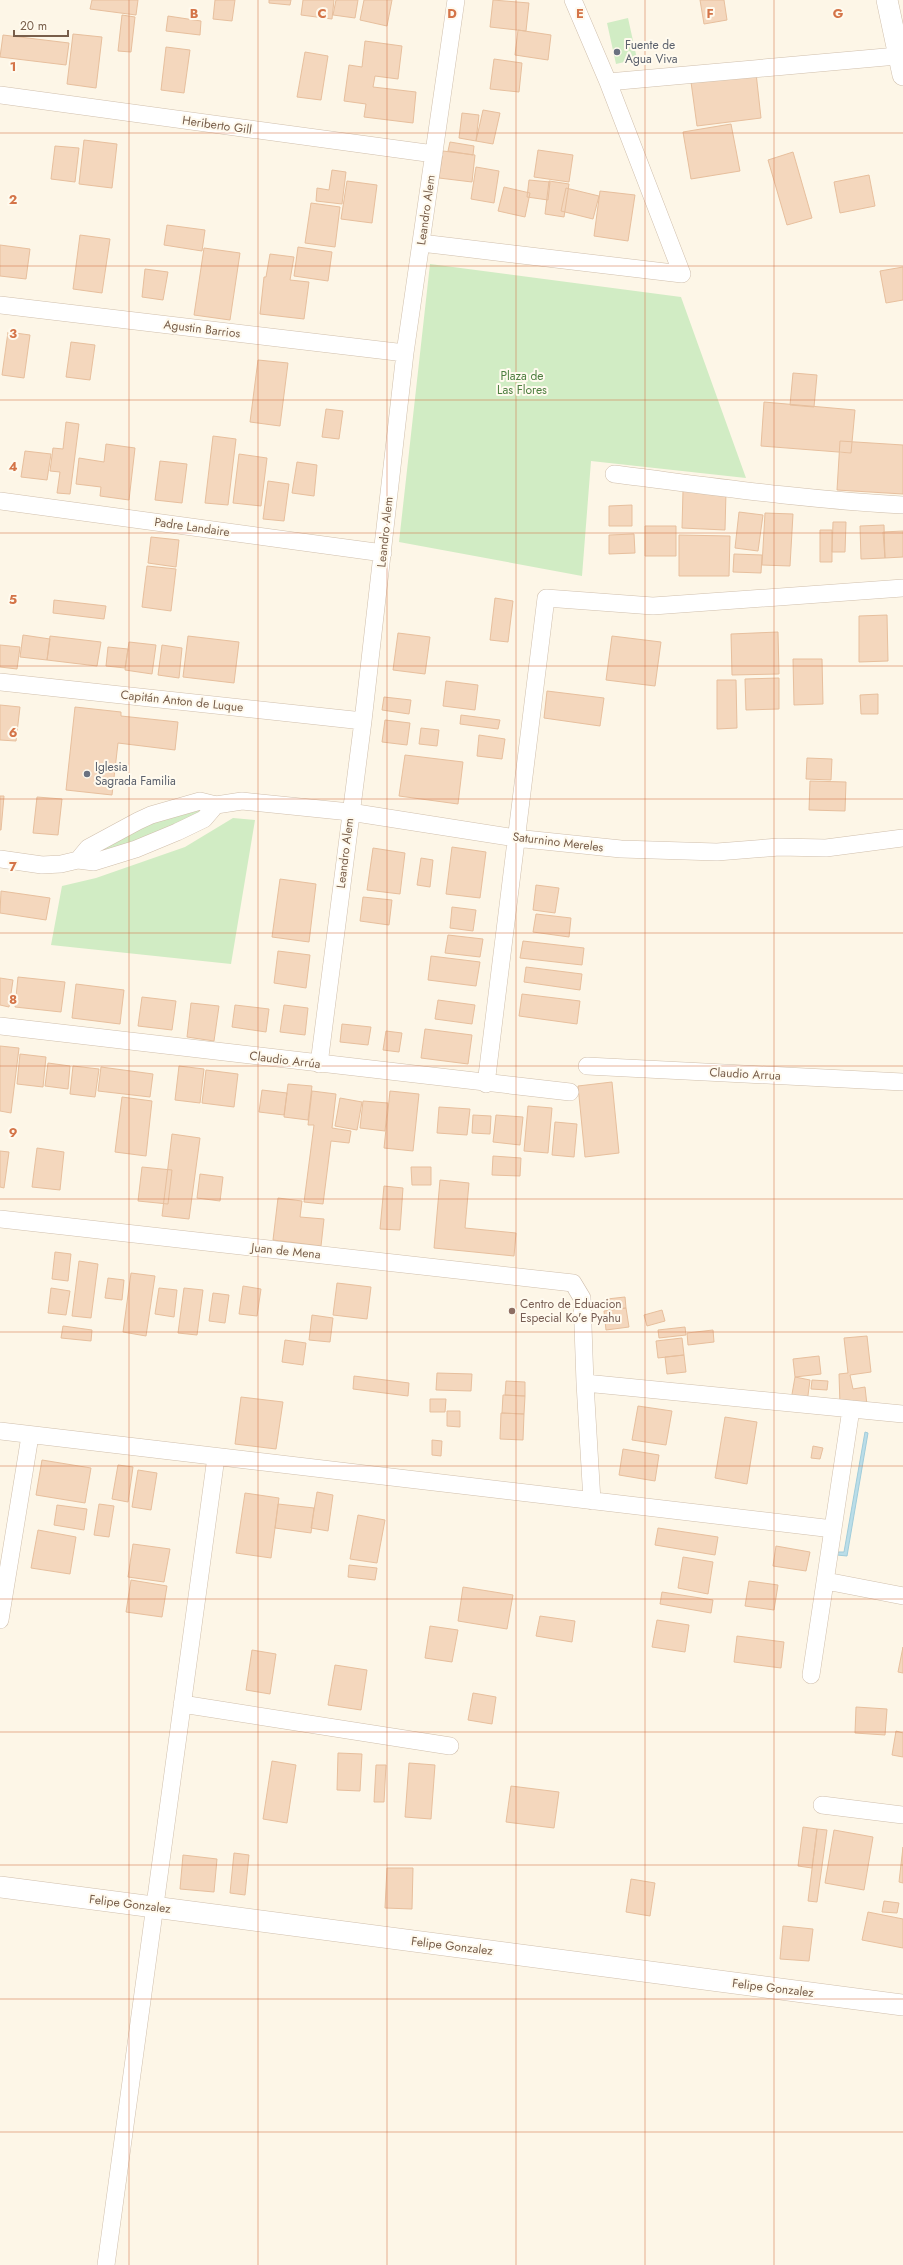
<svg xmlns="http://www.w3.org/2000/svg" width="903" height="2265" font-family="Jost,sans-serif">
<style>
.green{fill:#d1ecc4}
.water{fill:#badde8;stroke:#a0ccda}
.building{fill:#f4d7bd;stroke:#e7bf9d}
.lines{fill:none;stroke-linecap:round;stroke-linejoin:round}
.minor-casing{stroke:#d0bfac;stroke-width:18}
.tertiary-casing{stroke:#d0bfac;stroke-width:22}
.minor{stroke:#fff;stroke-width:17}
.tertiary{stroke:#fff;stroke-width:21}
.grid{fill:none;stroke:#d47448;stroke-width:1;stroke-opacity:0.55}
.worship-dot{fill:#6b7280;stroke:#fffaee;stroke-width:1.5}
.education-dot{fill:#8d6e63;stroke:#fffaee;stroke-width:1.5}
.labels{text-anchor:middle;stroke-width:4;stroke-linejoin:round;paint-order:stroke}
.worship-label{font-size:12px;fill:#5b616d;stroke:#fffaee;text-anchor:start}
.street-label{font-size:12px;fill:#785e4a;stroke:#fffaee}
.park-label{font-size:12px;fill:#4e7f41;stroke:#fffaee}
.education-label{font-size:12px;fill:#785e54;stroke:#fffaee;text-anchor:start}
.grid-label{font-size:13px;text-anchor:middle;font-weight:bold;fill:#d47448;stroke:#fffaee;stroke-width:4;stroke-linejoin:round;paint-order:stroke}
</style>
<rect width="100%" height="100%" fill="#fdf6e7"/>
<path class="green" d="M628,18L637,59L616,64L607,23Z
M430,264L681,297L746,478L591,461L582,576L399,542Z
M202,807L205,810L158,833L89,857L150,821Z
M233,818L255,820L231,964L51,945L62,886L96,878L185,847Z"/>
<path class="water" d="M865,1432L868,1433L847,1556L837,1555V1552H844Z"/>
<path class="building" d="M92,0H138L136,15L90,9Z
M215,0H235L232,21L213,19Z
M269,0H291L290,5L269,3Z
M303,0H334L332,19L301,15Z
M336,0H358L355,18L333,15Z
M364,0H392L387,26L360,20Z
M493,0L529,3L526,31L490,27Z
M700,0H724L727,20L704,24Z
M122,15L135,17L131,52L118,51Z
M168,16L201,21L200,35L166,31Z
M518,30L551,35L548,60L515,55Z
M73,34L102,37L96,88L67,84Z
M3,35L69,43L66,65L0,57Z
M365,41L402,46L398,79L375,76L373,87L416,92L413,123L364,117L366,104L344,101L349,65L362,67Z
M166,47L190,50L184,93L161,90Z
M305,52L328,56L321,100L297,97Z
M494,59L522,63L519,92L490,89Z
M756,73L761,118L697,126L691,82Z
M483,110L500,113L493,144L476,141Z
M462,113L479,115L476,141L459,138Z
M731,124L740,171L691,179L683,132Z
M84,140L117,144L112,188L79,184Z
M450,142L474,146L473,155L448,151Z
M55,146L79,148L75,182L51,179Z
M538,150L573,155L569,182L534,177Z
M443,151L475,155L472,182L439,178Z
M793,152L812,218L787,225L768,160Z
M476,167L499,171L494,203L471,199Z
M332,170L346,172L342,204L316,201L317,188L329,190Z
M869,175L875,206L840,213L834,182Z
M529,180L550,182L548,200L527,197Z
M347,181L377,185L372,223L341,219Z
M549,181L569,184L564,217L545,214Z
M504,187L530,193L525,217L498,211Z
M566,188L599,196L593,219L561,211Z
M600,191L635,195L628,241L594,236Z
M311,203L340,207L335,247L305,243Z
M167,225L205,230L202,251L164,245Z
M80,235L110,239L102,293L73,289Z
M0,245L30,249L26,279L0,276Z
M298,247L332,252L328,281L294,276Z
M204,248L240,253L230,320L194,315Z
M270,254L294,257L290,280L309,282L304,319L260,314L264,277H266Z
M903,267V300L886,303L880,271Z
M145,269L168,272L163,300L142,297Z
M8,332L30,335L24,378L2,375Z
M71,342L95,345L90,380L66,377Z
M258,360L288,363L280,426L250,422Z
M793,373L817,375L814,407L790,405Z
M764,402L855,410L851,453L761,446Z
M326,409L343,411L339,439L322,437Z
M66,422L79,424L70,494L57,493L60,472L50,471L53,448L63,449Z
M213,436L236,439L228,505L205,503Z
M840,441L903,445V494L837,490Z
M106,444L135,448L129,500L100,496L101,487L76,484L79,458L104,462Z
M25,451L51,454L47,480L21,477Z
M239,454L267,458L261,506L233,503Z
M160,461L187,464L182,503L155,500Z
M297,462L317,465L314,496L292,493Z
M268,481L289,484L284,521L263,519Z
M683,491L726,492L725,530L682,528Z
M632,505V526H609V506Z
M739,512L763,515L758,551L735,548Z
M765,513L793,514L790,566L762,565Z
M833,522H846L845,552H832Z
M884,525L885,558L861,559L860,526Z
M645,526H676V556H645Z
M820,530H832V562H820Z
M903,531V557L885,558L883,532Z
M634,534L635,553L609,554V535Z
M679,535L730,536L729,576H679Z
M151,537L179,540L176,567L148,563Z
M734,554L762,555L761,573L733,572Z
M147,566L176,569L171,611L142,607Z
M495,598L513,601L508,642L490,640Z
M54,600L106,606L104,619L53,613Z
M887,615L888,661L859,662V616Z
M778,632L779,674L732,675L731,634Z
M398,633L430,637L425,674L393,670Z
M23,635L50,639L47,660L20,657Z
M50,636L101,642L97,666L47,660Z
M188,636L239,642L234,683L183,677Z
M612,636L661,642L655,686L606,680Z
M129,642L156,645L152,674L125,670Z
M0,645L20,647L17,669L0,667Z
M162,645L182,648L179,678L158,675Z
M108,647L128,649L125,668L106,666Z
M793,659H822L823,704L794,705Z
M779,678V709L746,710L745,679Z
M717,680H736L737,728L717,729Z
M446,681L478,685L475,710L443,706Z
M547,691L604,698L600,726L544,718Z
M878,694V714H861L860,695Z
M384,697L411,700L409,714L382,710Z
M0,705L20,707L16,741L0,740Z
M75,707L121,712V716L178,722L175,750L118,743L112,795L66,790Z
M461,715L500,720L498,729L460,724Z
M385,720L410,723L407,745L382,742Z
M421,728L439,730L437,746L419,744Z
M479,735L505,739L502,759L477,756Z
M405,755L463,762L458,804L399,796Z
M807,758L832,759L831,780L806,779Z
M810,781L846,782L845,811L809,810Z
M0,796H4L1,830H0Z
M37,797L62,799L58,835L33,833Z
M452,847L486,852L480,898L446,894Z
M373,848L405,853L400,894L367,890Z
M421,858L433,860L430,887L417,885Z
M280,879L316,884L309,942L272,937Z
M536,885L559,888L555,913L533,910Z
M1,891L50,898L46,920L0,913Z
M363,897L392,900L389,925L360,921Z
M452,907L476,910L473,931L450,928Z
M536,914L571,918L569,937L533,932Z
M448,935L483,939L480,957L445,953Z
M523,941L584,948L582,965L520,958Z
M278,951L310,955L306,988L274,983Z
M431,956L480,962L476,986L428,980Z
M526,967L582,974L580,990L524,982Z
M18,977L65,982L61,1012L15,1007Z
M0,978L13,980L9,1007L0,1005Z
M76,984L124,990L120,1024L72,1018Z
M522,994L580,1001L577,1024L519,1016Z
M142,997L176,1001L172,1030L138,1026Z
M438,1000L475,1005L472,1024L435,1019Z
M191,1003L219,1006L214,1041L187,1037Z
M235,1005L269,1009L266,1032L232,1027Z
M284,1005L308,1008L305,1035L280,1032Z
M342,1024L371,1027L368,1045L340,1042Z
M425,1029L472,1035L468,1064L421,1058Z
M386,1031L402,1033L399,1052L383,1050Z
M0,1046L19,1048L11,1113L0,1111Z
M20,1054L46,1057L43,1087L17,1084Z
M48,1063L70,1066L68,1089L45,1086Z
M73,1066L99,1069L95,1097L70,1094Z
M179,1066L204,1069L200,1103L175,1100Z
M101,1067L153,1074L150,1097L98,1091Z
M206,1070L238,1074L234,1107L202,1103Z
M612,1082L619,1153L585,1157L578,1086Z
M288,1084L312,1086L308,1120L284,1117Z
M262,1090L287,1093L284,1115L259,1112Z
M312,1091L336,1094L332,1128L351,1131L349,1143L331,1141L323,1204L304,1202L314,1125H308Z
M390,1091L419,1094L413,1151L384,1148Z
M122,1097L152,1101L146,1156L115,1152Z
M340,1098L362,1102L357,1130L335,1126Z
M363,1101L388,1103L385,1131L360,1128Z
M528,1106L552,1108L548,1153L524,1151Z
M439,1107L470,1109L467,1135L437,1133Z
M473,1115L491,1116L490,1134L472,1133Z
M496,1115L523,1117L520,1145L493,1142Z
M555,1122L577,1124L574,1157L552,1155Z
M172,1134L200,1138L189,1219L162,1216Z
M37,1148L64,1152L60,1190L32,1187Z
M0,1151L9,1152L4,1188L0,1187Z
M493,1156L521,1158L520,1176L492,1175Z
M142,1167L172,1170L168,1204L138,1201Z
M411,1167H431V1185H412Z
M200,1174L223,1177L220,1201L197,1198Z
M440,1180L469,1183L465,1228L516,1233L514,1256L434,1248Z
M384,1186L403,1188L400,1230L380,1229Z
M278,1198L302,1201L300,1217L324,1219L321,1246L273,1240Z
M55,1252L71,1254L68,1281L52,1279Z
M79,1261L98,1264L91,1318L72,1316Z
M131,1273L155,1276L146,1336L123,1332Z
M108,1278L124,1280L122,1300L105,1298Z
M337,1283L371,1287L367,1319L333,1315Z
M243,1286L261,1289L257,1316L239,1314Z
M51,1288L70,1291L66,1315L48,1313Z
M159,1288L177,1290L174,1317L155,1314Z
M184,1288L203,1290L197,1335L178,1333Z
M213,1293L229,1295L225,1323L209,1321Z
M625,1297L626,1308L608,1310L607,1299Z
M626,1308L629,1327L606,1330L604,1311Z
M662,1310L665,1321L647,1326L644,1315Z
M312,1315L333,1318L330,1342L309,1340Z
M63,1326L92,1330L91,1341L61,1338Z
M685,1327L686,1335L659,1338L658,1330Z
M713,1330L714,1342L688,1345L687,1333Z
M867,1336L871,1372L850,1375L853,1389L865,1387L867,1405H840L839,1374L848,1373L844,1338Z
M682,1338L684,1355L658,1358L656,1341Z
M285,1340L306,1343L303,1365L282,1362Z
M684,1355L686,1372L667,1374L665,1357Z
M819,1356L821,1374L795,1377L793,1359Z
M437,1373L472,1374L471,1391L436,1390Z
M354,1376L409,1383L408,1396L353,1389Z
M795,1377L810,1380L807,1403L791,1400Z
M812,1380L828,1381L827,1390L811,1389Z
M506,1381L525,1382V1396L505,1395Z
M503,1395L525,1396L524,1414L502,1413Z
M241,1397L283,1402L276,1449L235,1444Z
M430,1399H446L445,1412H430Z
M638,1406L672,1411L666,1445L632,1440Z
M447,1411H460V1427L447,1426Z
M501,1413L524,1414L523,1440L500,1439Z
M725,1417L757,1422L747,1484L715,1478Z
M432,1440L442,1441L441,1456L432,1455Z
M813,1446L823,1448L820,1459L811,1458Z
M623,1449L659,1455L655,1481L619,1475Z
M42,1460L91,1468L85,1503L36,1495Z
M118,1465L133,1467L128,1502L112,1499Z
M138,1470L157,1473L151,1510L132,1507Z
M317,1492L333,1495L328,1531L311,1528Z
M245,1493L279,1498L271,1558L236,1553Z
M99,1504L114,1506L109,1537L94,1535Z
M278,1504L314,1508L311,1533L275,1528Z
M57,1505L87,1509L84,1530L54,1525Z
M358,1515L385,1520L377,1563L350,1559Z
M658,1528L718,1537L715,1555L655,1545Z
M38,1530L76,1537L70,1574L31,1568Z
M133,1544L170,1549L164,1582L128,1577Z
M776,1546L810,1552L806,1571L773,1566Z
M683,1557L713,1562L708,1594L678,1588Z
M349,1565L377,1568L375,1580L348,1577Z
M131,1580L167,1586L162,1617L126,1612Z
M749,1581L778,1585L774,1610L745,1606Z
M463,1587L513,1595L507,1629L458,1621Z
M662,1592L713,1600L711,1613L660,1604Z
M540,1616L575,1621L572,1642L536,1636Z
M657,1620L689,1625L685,1652L652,1647Z
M430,1626L458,1630L452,1662L425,1658Z
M737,1636L784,1642L781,1668L734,1662Z
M903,1647V1673L898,1672Z
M252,1650L276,1654L270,1694L246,1690Z
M335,1665L367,1670L361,1710L328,1705Z
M473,1693L496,1697L492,1724L468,1720Z
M856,1707L887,1709L885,1735L855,1733Z
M896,1731L903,1733V1757L892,1755Z
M338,1753L362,1754L360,1791L337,1790Z
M272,1761L296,1765L287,1823L263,1819Z
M409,1763L435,1765L431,1819L405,1817Z
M376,1765H386L384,1802H374Z
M511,1786L559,1792L554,1828L506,1822Z
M803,1827L817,1829L812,1868L798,1866Z
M817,1829L827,1830L817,1902L808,1901Z
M834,1830L873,1837L864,1890L825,1883Z
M903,1847V1883L899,1882Z
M234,1853L249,1855L245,1895L230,1893Z
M183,1855L217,1859L214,1892L180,1889Z
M387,1868H413L412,1909L385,1908Z
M631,1879L655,1883L650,1916L626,1912Z
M884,1901L899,1903L897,1913L882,1912Z
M868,1912L903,1919V1948L862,1940Z
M783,1926L813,1929L809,1961L780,1959Z"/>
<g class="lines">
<g class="minor-casing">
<path id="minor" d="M608,82L897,56
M0,95L434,154
M421,243L682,274L608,82L573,0
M0,305L405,353
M614,474C710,486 806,500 903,505
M0,501L383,553
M0,682L363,721
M0,859L42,865L61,864L78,860L94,862L136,849L177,832L204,819L216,805
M78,860L88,848L138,821L151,815L200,801L216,805L242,801L350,812L515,838L621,849L717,852L779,847L826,848L903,838
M0,1026L570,1092
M319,1064L363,721L405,353L456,0
M587,1066L903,1082
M486,1084L546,598L653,606L903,588
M0,1219L573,1283L582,1298L585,1383L592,1501
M585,1383L903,1414
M0,1431L833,1529
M826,1581L903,1596
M0,1620L30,1436
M811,1675L851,1409
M182,1704L450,1746
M822,1805L903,1815
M106,2265L216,1457"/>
</g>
<g class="tertiary-casing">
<path id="tertiary" d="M887,0L903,75
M0,1887L903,2005"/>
</g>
<use href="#minor" class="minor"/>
<use href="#tertiary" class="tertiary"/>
</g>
<path class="grid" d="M129,0V2265M258,0V2265M387,0V2265M516,0V2265M645,0V2265M774,0V2265M0,133H903M0,266H903M0,400H903M0,533H903M0,666H903M0,799H903M0,933H903M0,1066H903M0,1199H903M0,1332H903M0,1466H903M0,1599H903M0,1732H903M0,1865H903M0,1999H903M0,2132H903"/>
<g class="worship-dot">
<circle cx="617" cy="52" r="4"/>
<circle cx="87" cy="774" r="4"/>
</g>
<circle class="education-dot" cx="512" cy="1311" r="4"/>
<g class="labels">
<g class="worship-label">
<text x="625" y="49">Fuente de<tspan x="625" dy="14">Agua Viva</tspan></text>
<text x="95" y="771">Iglesia<tspan x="95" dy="14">Sagrada Familia</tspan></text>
</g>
<g class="street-label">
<text transform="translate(217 125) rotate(8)" y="4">Heriberto Gill</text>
<text transform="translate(426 210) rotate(-82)" y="4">Leandro Alem</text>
<text transform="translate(202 329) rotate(7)" y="4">Agustin Barrios</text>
<text transform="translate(192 527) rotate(8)" y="4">Padre Landaire</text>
<text transform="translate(385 532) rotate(-84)" y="4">Leandro Alem</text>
<text transform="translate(182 701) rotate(6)" y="4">Capitán Anton de Luque</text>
<text transform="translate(558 842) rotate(7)" y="4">Saturnino Mereles</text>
<text transform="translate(345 853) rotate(-83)" y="4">Leandro Alem</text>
<text transform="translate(285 1060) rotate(7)" y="4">Claudio Arrúa</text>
<text transform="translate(745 1074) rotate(3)" y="4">Claudio Arrua</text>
<text transform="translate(286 1251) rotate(6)" y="4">Juan de Mena</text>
<text transform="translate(130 1904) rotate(7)" y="4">Felipe Gonzalez</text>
<text transform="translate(452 1946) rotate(7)" y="4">Felipe Gonzalez</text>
<text transform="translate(773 1988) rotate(7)" y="4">Felipe Gonzalez</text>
</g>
<g class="park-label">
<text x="522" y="380">Plaza de<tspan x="522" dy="14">Las Flores</tspan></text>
</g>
<g class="education-label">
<text x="520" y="1308">Centro de Eduacion<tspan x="520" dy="14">Especial Ko'e Pyahu</tspan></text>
</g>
</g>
<g class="grid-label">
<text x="194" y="18">B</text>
<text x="322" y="18">C</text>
<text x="452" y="18">D</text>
<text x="580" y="18">E</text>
<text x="710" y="18">F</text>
<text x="838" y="18">G</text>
<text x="13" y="71">1</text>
<text x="13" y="204">2</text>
<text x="13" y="338">3</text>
<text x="13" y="471">4</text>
<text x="13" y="604">5</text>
<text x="13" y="737">6</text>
<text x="13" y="871">7</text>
<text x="13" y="1004">8</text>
<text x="13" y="1137">9</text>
</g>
<path d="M14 30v6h54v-6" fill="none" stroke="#785e4a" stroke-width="2"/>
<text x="20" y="30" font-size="12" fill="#785e4a" stroke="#fffaee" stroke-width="3" paint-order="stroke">20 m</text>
</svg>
